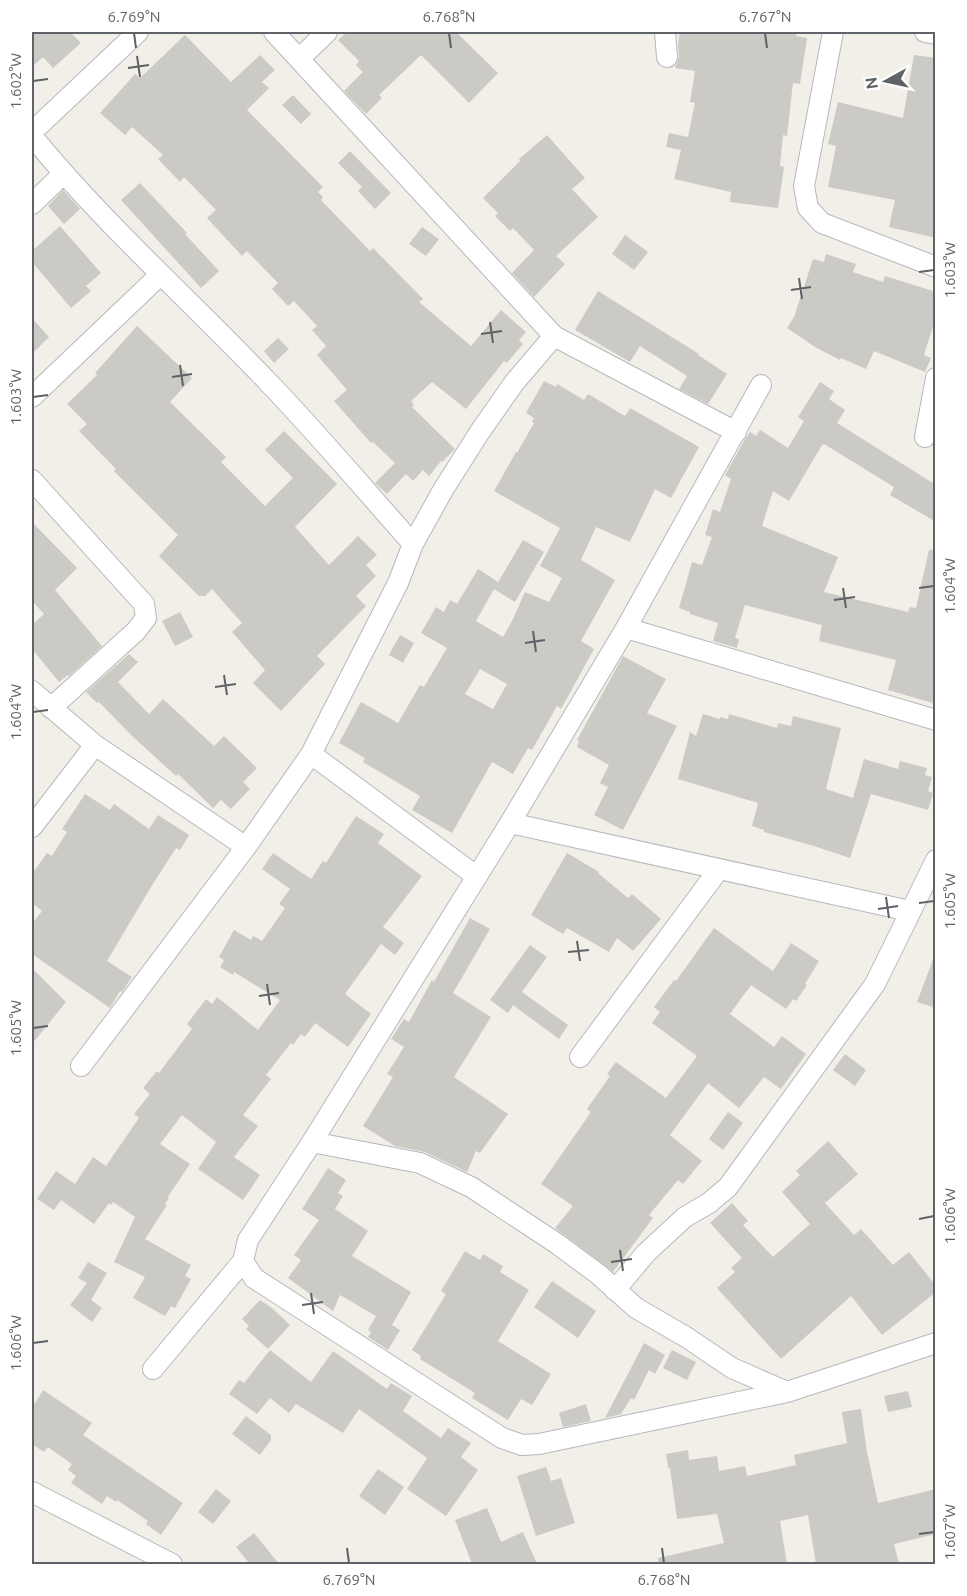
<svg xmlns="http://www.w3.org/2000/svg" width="967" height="1596" font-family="Ubuntu,sans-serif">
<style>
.building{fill:#cccac5;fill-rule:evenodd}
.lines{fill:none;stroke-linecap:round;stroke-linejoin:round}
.street-casing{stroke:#b5b8bc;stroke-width:22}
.street{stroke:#fff;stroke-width:20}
.ticks{fill:none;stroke:#5f6368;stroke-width:2}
.neatline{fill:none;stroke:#5f6368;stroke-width:2}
.ticks-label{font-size:15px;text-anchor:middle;fill:#5f6368}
</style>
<rect width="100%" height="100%" fill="#f1efe8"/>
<path class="building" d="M32,32H70L81,43L53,68L43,57L32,67Z
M347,32H456L498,73L469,103L421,55L379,95L382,98L366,114L344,91L363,72L356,65L359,61L338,40Z
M680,32H797L796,36L807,38L800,84L793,83L787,136L783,135L780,166L784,167L778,208L730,202L731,192L674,179L681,150L666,147L669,133L688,137L695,103L690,102L695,71L675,68L679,57L678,45Z
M185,35L231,82L260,55L275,70L262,82L269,88L247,110L323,187L318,192L323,197L321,200L370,251L373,248L423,299L419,302L471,346L501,310L526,332L519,340L523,344L507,363L504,361L466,409L432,382L411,401L414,405L412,407L455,449L442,462L441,461L429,476L423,470L413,481L406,474L387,494L375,483L395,463L373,442L371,443L334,401L347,390L317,355L326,346L312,330L317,326L294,301L288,306L272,289L278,283L247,251L242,256L207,218L216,210L184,177L180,182L158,159L163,155L132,127L125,135L100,113L135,74L140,78Z
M914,55L936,58V238L889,227L895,200L828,187L836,146L828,144L838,102L903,118Z
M293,95L311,114L301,124L282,105Z
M547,135L585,178L572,189L598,217L556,256L565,264L534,297L512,273L534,250L513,228L510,231L495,216L498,213L483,198L520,161L519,159Z
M350,151L391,193L375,209L358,191L362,187L338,163Z
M140,183L187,233L185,234L219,271L201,288L121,200Z
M63,190L80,209L64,224L48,206Z
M60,226L101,273L86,286L91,291L71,308L32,262V251Z
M422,227L439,239L426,256L409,244Z
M625,235L648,252L634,270L612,254Z
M826,254L856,264L853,272L883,282L885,276L936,292V317L924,355L931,358L925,372L874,351L866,369L841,358L840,360L815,347L787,328L794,317L813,259L824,262Z
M598,291L699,354L698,355L727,374L708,404L679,389L687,376L640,346L630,362L575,330Z
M32,318L49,337L32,354Z
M137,326L192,378L170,402L226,457L221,462L265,506L293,478L265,450L284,431L337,484L295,527L329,565L358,536L377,555L366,565L376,576L356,596L366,606L317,656L325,664L281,711L253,683L265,670L232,632L242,623L212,589L205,596H199L159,556L178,535L114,471L116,469L79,431L87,424L67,404L97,375L95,373Z
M278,338L289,349L274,363L264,351Z
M544,381L556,387L557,384L584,400L588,394L625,416L630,408L699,447L671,498L655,489L630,542L596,527L581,560L615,580L581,641L594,649L561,709L557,706L532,750L528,748L513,774L492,762L452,833L412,810L420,796L363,762L365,758L339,743L361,702L398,723L420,685L424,687L447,648L421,633L436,607L444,612L450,600L457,604L478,569L498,582L476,621L503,637L513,619L525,592L549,602L562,578L540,566L560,528L494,491L516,452L517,453L534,423L532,422L534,418L526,413ZM480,669L507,684L493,709L465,694Z
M820,382L834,391L829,399L845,410L837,423L936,485V522L890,495L894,487L824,444L822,445L789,501L773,491L762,526L838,557L824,592L908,612L910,607L916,608L929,550H936V704L888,690L896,660L819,641L822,625L745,605L735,638L739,639L737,648L713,641L718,623L690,614V612L679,608L692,562L702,565L712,537L705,535L713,509L720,512L731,479L725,475L744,441L750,432L756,436L760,430L788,448L804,421L798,417Z
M32,522L77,568L55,590L102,646L69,676L68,675L59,682L32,649V625L44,614L32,601Z
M523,540L544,552L515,602L494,589Z
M180,612L193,637L175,646L162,621Z
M400,635L414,643L403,663L389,655Z
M129,654L138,662L118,682L149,714L163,699L214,746L224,736L257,768L243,782L250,789L231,809L221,800L213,808L178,774L176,776L131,735L99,702L97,703L86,692Z
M623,656L666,679L647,713L677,726L623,830L594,815L608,787L600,783L609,765L577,747L579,741L577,740Z
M703,714L720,719V717L728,719L729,714L777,728L778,723L791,726L793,716L841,728L826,789L853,798L864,759L898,769L900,761L927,768L925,775L932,777L928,791L933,793L928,810L871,794L850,858L814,846L764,832V830L752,826L758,803L678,779L690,732L696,736Z
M85,794L110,810L114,804L149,829L158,815L189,835L180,850L176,848L151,887L107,961L132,977L122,992L120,991L110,1008L32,954V924L42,911L32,903V874L47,853L52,856L67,832L62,829Z
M356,816L384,834L378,843L422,876L383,927L404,943L395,955L381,944L345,994L371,1014L348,1047L315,1023L305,1037L301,1034L293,1045L291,1043L266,1075L271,1079L243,1115L258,1126L234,1157L260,1175L243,1200L198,1169L216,1142L182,1115L160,1144L190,1164L167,1198H169L165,1204L167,1205L145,1239L191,1265L185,1276L191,1279L175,1308L171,1306L165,1316L133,1298L145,1277L114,1262L135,1217L113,1202L111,1205L109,1203L94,1224L61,1200L54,1210L37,1199L56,1171L75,1184L93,1157L106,1166L139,1118L134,1114L150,1094L143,1088L157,1071L159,1073L192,1029L187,1024L206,999L212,1004L217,997L258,1030L280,1000L234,972L233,975L220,967L224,960L219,957L234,930L251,940L253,936L262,941L285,908L279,904L290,889L262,869L273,853L311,879L323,861L326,863Z
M567,853L599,872L598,873L628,898L632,894L661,919L633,951L617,938L609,952L567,928L563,934L531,915Z
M470,918L490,929L453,993L491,1017L454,1077L508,1114L480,1153L476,1151L467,1172L425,1152L395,1146L363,1126L393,1077L387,1074L404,1047L391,1039L404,1019L409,1022L432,980L434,982Z
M714,928L773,971L791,943L819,961L805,984L807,985L796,1001L793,999L786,1009L751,985L730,1014L774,1047L782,1036L806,1054L781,1089L764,1077L739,1108L708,1083L670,1135L702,1161L683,1184L678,1180L649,1215L653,1218L613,1272L555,1228L573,1206L541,1184L591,1112L587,1109L610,1076L607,1074L616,1062L666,1098L697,1056L652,1023L660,1012L654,1007L674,980L676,981Z
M530,945L547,957L522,992L568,1025L559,1039L513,1005L508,1013L490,1000Z
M934,957H936V1008L917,1002Z
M32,968L66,1002L32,1044Z
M845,1054L866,1070L855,1086L833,1070Z
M728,1112L743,1123L723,1150L709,1139Z
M828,1141L858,1174L825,1203L854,1235L861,1229L893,1265L909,1252L936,1286V1292L882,1335L851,1296L781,1359L717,1288L735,1272L731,1268L742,1258L710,1223L732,1203L748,1221L743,1225L773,1257L810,1224L782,1192L800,1175L796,1171Z
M328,1168L346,1180L338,1193L343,1196L335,1209L368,1231L352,1256L411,1292L392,1325L400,1330L388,1350L368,1337L371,1332L368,1330L376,1316L340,1295L333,1311L288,1278L301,1260L294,1255L319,1220L302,1209Z
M465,1251L480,1260L483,1254L503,1266L500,1272L529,1290L498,1341L551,1374L532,1405L521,1399L508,1420L472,1398L475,1393L420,1359L421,1356L412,1350L446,1294L441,1291Z
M88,1262L107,1273L91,1300L102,1308L92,1322L70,1305L87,1283L78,1278Z
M552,1281L596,1311L578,1338L534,1307Z
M260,1300L272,1308L290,1325L268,1349L246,1329L249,1326L242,1319Z
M644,1343L665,1355L655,1374L649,1370L634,1400L631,1398L621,1414L605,1418Z
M270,1350L311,1382L333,1351L387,1389L391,1383L412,1396L403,1411L441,1438L448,1428L471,1443L461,1457L478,1470L446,1516L407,1489L427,1458L359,1409L343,1433L296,1404L289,1413L270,1398L257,1414L229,1394L239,1380L244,1383Z
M672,1350L696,1362L687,1380L663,1368Z
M43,1390L92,1423L83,1435L183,1503L161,1535L146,1524L148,1521L117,1500L116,1502L107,1496L102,1504L71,1483L76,1476L68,1470L72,1464L48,1447L44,1452L32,1444V1408Z
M908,1391L912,1407L888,1412L884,1396Z
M586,1404L591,1421L563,1427L559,1413Z
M861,1409L867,1452L878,1503L936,1489V1534L894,1544L899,1564H816L808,1515L780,1521L787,1564H658V1558L724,1543L717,1514L677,1519L670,1468H668L666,1454L688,1450L689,1460L717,1456L719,1471L745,1466L747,1476L796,1465L794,1455L847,1443L842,1412Z
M246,1416L271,1435V1440L260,1455L232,1434Z
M546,1467L551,1481L561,1478L575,1523L536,1536L517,1476Z
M378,1469L404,1487L385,1515L359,1496Z
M216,1489L231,1501L213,1524L198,1512Z
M487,1508L501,1542L523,1532L537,1564H472L455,1520Z
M254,1533L279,1564H250L236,1547Z"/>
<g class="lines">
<g class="street-casing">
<path id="street" d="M274,32L554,336L736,432
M665,32L667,57
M833,32L804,186L808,208L822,223L936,267
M925,32L936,34
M299,59L327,32
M32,132L138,32
M32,136C104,224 189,299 268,382C318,434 365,490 413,544
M32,204L63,174
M761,385L626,628L510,823L312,1142L248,1240L243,1261L254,1278L502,1438L522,1445L539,1444L787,1392L936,1343
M32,397L160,275
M925,437L936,378
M32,480L144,604L146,618L136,631L51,708
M626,628L936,720
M32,691L95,745L246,847
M311,754L476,876
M510,823L910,911
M32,827L95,745
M580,1057L719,869
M81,1066L246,847L311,754L398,583L413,544L443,490L479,433L514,383L554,336
M312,1142L420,1163L471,1187L556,1243L598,1274L636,1308L686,1337L732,1368L787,1392
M615,1290L646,1253L685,1217L709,1203L728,1187L875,984L936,860
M153,1369L243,1261
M32,1492L172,1564"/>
</g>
<use href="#street" class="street"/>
</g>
<path class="ticks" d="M134,33L136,48M449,33L451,48M765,33L767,48M137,56L140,77M128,68L149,65M33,81L48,79M919,272L934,270M799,278L802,299M791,290L811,287M490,322L493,343M481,334L502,331M180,365L183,386M172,377L192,374M33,397L48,395M843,588L846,608M919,588L934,586M834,600L855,597M533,631L536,652M525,643L545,640M224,675L227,695M215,687L236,684M33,712L48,710M886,897L889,918M919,903L934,901M878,909L898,906M577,941L580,961M568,952L589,950M267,984L270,1005M259,996L279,993M33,1028L48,1026M919,1219L934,1216M620,1250L623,1271M611,1262L632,1259M311,1293L314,1314M302,1305L323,1302M33,1343L48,1341M919,1534L934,1532M347,1548L349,1563M662,1548L664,1563"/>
<rect width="967" height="1596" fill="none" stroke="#ffffff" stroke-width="66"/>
<g transform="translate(886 81) rotate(262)" stroke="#ffffff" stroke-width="4.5" paint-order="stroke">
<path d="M0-4.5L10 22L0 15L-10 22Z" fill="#5f6368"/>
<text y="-9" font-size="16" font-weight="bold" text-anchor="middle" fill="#5f6368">N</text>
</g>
<rect x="33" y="33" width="901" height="1530" class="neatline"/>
<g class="ticks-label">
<text x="134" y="22">6.769°N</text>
<text x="449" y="22">6.768°N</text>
<text x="765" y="22">6.767°N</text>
<text transform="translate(16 81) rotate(-90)" y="5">1.602°W</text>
<text transform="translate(950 270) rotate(-90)" y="5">1.603°W</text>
<text transform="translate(16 397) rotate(-90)" y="5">1.603°W</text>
<text transform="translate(950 586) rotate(-90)" y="5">1.604°W</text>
<text transform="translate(16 712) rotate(-90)" y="5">1.604°W</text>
<text transform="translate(950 901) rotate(-90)" y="5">1.605°W</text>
<text transform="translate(16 1028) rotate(-90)" y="5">1.605°W</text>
<text transform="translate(950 1216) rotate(-90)" y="5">1.606°W</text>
<text transform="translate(16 1343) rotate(-90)" y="5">1.606°W</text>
<text transform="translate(950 1532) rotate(-90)" y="5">1.607°W</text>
<text x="349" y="1585">6.769°N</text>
<text x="664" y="1585">6.768°N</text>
</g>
</svg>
